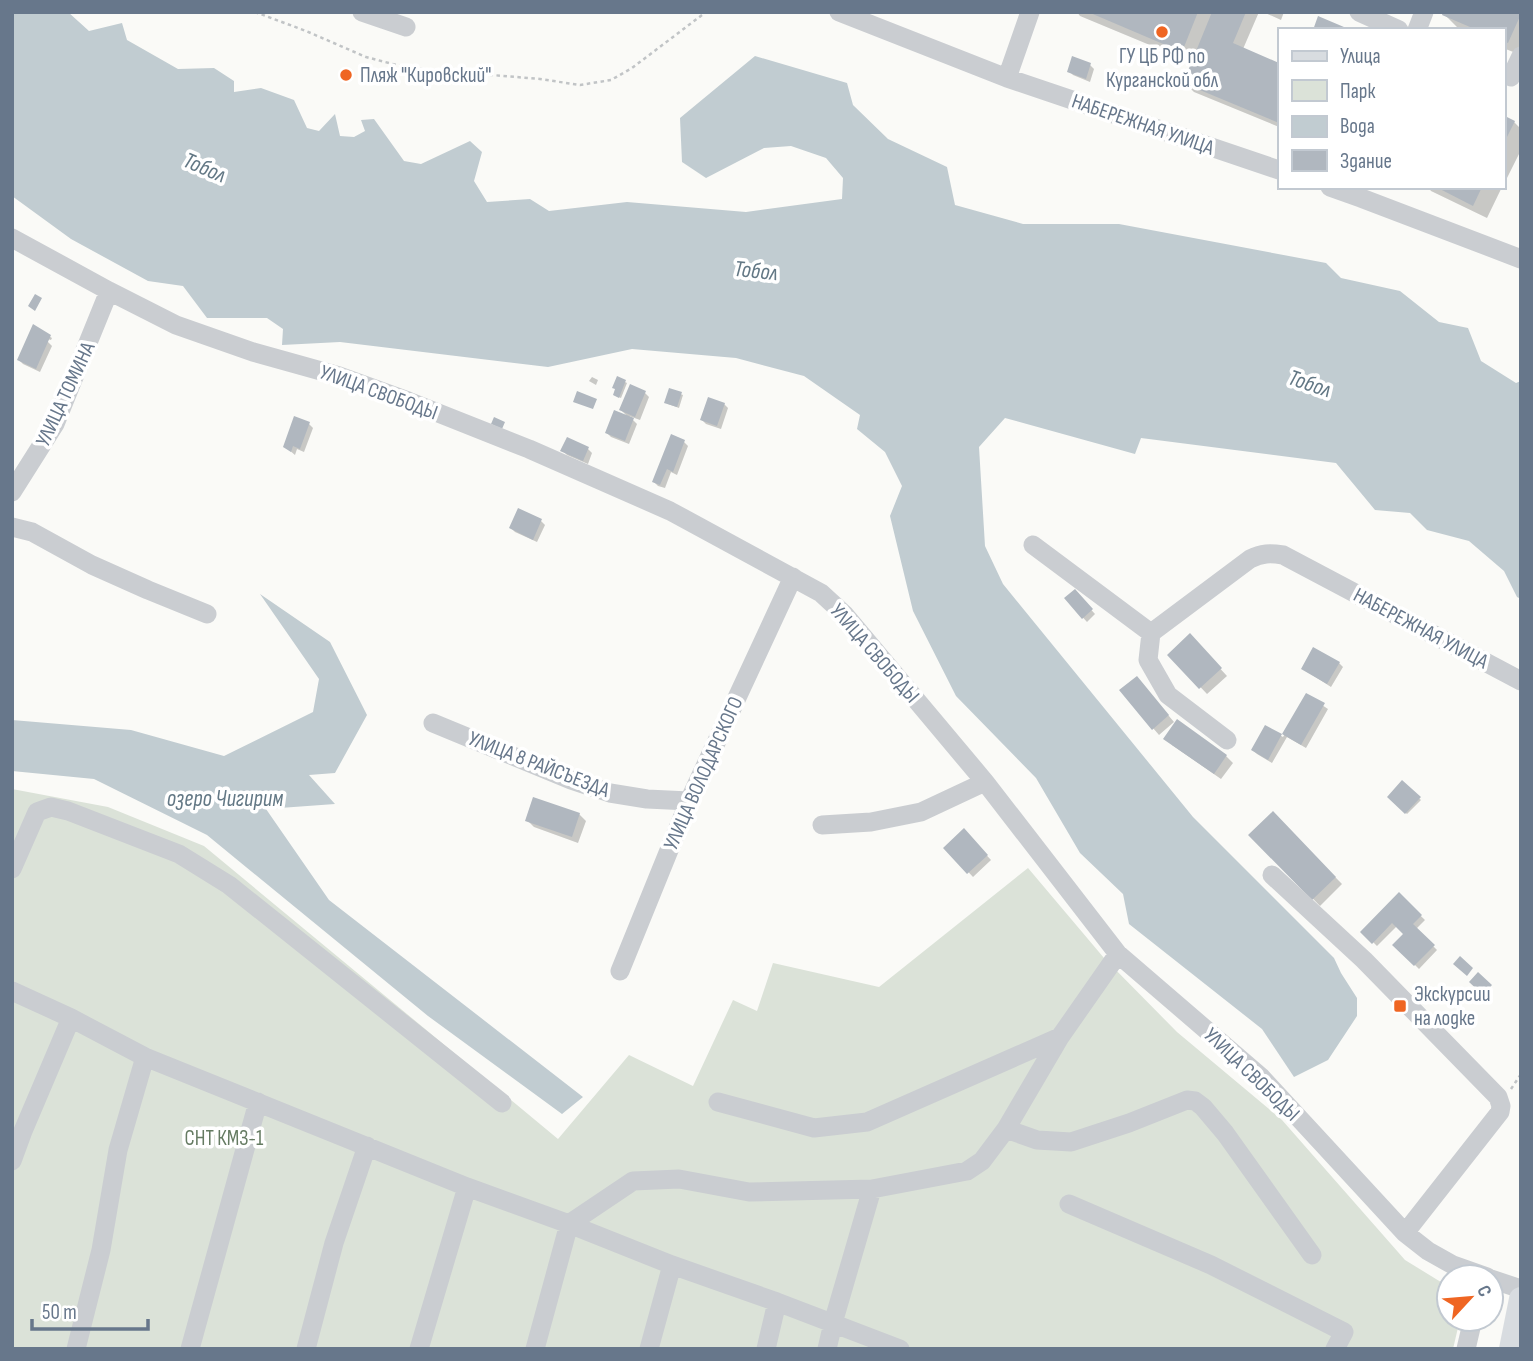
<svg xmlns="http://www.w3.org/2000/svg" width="1533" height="1361" font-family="'Sofia Sans Condensed',sans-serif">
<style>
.green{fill:#dbe2d8}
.water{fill:#c1ccd1}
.shadow{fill:#0003}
.building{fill:#b0b7bf}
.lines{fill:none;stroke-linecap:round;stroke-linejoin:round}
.path{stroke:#c1c4c6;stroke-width:2.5;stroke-dasharray:3.5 3.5;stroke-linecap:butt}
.minor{stroke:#cacdd1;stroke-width:19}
.major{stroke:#d8dce0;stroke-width:24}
.poi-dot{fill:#ef6522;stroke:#fff;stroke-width:2.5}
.labels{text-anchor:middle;stroke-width:7;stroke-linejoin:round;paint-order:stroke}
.poi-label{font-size:21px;fill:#67778b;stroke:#fff;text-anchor:start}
.street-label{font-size:21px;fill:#67778b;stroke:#fff}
.park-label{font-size:21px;fill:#657b62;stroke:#fff}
.water-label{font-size:23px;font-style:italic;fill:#637885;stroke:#fff}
</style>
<rect width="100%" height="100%" fill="#fafaf7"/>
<path class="green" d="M12,789L108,807L204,846L558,1139L629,1055L693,1086L733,1000L757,1011L773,963L879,987L1028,868L1104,958L1177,1032L1282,1120L1405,1260L1449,1287V1319H1460L1453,1349H12Z"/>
<path class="water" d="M12,12H68L89,31L122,23L127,40L178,69L214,68L234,81V92L261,88L294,100L307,128L319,131L335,114L340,136L354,137L365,131L361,120L374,119L404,161L421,164L470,141L482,152L474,181L487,202L530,199L549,211L627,202L746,212L842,199L843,178L826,158L791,146L764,148L706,178L682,162L680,118L755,56L847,83L853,105L888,139L947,167L955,205L1023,224H1119L1326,263L1341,278L1400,291L1439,322L1468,328L1481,361L1516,383L1521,381V599L1517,597L1504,571L1469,541L1427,530L1410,513L1375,510L1336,463L1141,438L1135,454L1005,418L979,447L985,546L1003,584L1193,817L1334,958L1341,973L1357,998V1016L1328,1060L1294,1077L1262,1029L1129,924L1123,894L1080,853L1036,778L956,696L913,611L890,516L902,486L885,452L857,429L860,415L804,376L736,358L632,349L548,367L340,342L282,345L283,329L267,318H207L183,286L148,281L71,239L12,196Z
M260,594L330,642L367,715L335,773L309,775L335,804L266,809L329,900L583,1097L562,1114L428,1016L207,835L94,779L12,771V720L131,730L224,756L313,712L319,679Z"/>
<path class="shadow" d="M1077,12H1259L1243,49L1279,65V127L1194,92L1185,83L1193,63L1080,16Z
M1263,12H1284L1281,20Z
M1521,12V55L1503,48V30H1462L1458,28L1444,14Z
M1090,65L1094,69L1090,82L1073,75L1069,71Z
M1503,117L1514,122L1521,129V150L1503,186Z
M1428,187H1502L1487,218L1431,191Z
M34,327L52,338L51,340L44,338L52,346L40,372L23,364L19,360Z
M592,377L598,380L596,385L589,381Z
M625,382L627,383L621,398L616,396L617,389Z
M670,390L683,395L679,408L668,404Z
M645,393L649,397L640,420L629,416L637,424L629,444L611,437L607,433L629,418L621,410Z
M724,404L728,408L721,429L706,424L702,420Z
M295,418L309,424L313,428L304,452L297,449L295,455L289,450Z
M567,440L588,449L592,453L588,464L567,455L563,451Z
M684,442L688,446L677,475L671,472L665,488L658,486L654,482Z
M541,521L545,525L537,542L515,532L511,528Z
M1074,591L1095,614L1087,622L1066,599Z
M1190,636L1227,676L1207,694L1170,655Z
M1339,663L1343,667L1331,687L1303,669Z
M1143,685L1174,722L1159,735L1153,728Z
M1307,695L1328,709L1306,748L1287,737L1272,763L1257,754L1253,750L1266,727L1283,737Z
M1177,722L1226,756L1233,763L1221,779L1172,745Z
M1402,783L1421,800L1407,814L1389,797Z
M579,814L586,821L578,843L534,827L527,820Z
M1273,814L1342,884L1320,906L1251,835Z
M964,831L991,860L973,877L946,848Z
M1399,895L1425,920L1416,929L1437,950L1419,969L1395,945L1406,934L1397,926L1377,946L1363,932Z"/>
<path class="building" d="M1088,12H1198L1182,52Z
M1212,12H1246L1233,43L1279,63V123L1183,83Z
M1443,12H1521V14L1508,43L1503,41V30H1477L1442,15Z
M1318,16L1351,30H1313Z
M1072,56L1091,63L1086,79L1067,72Z
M1503,115L1515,121L1503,145Z
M1436,187H1482L1473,206Z
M35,294L42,298L35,311L28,306Z
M33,324L51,335L36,369L17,360Z
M617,376L626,380L619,398L613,395L615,389L612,388Z
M630,384L646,391L635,417L619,410Z
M669,388L682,392L677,407L664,403Z
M577,391L597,399L593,409L573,402Z
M708,397L725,403L717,426L700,420Z
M614,410L634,418L625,441L605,433Z
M294,416L310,422L300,449L293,446L291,452L283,447Z
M494,417L505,422L502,429L491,424Z
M671,434L685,440L673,472L667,469L660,485L652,482Z
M567,437L589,447L583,461L560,451Z
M518,508L542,519L533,540L509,528Z
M1075,589L1093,609L1082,619L1064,598Z
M1190,633L1222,668L1199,689L1167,655Z
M1313,647L1340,662L1327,684L1301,669Z
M1137,676L1169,715L1152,730L1119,690Z
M1306,693L1325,703L1301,745L1282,734Z
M1177,719L1227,755L1214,774L1163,739Z
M1265,725L1282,734L1268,760L1251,750Z
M1402,780L1421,797L1405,814L1387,797Z
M533,797L580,813L572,837L525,821Z
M1273,811L1336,877L1312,900L1248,835Z
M964,828L988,855L967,874L943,848Z
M1399,892L1422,915L1413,924L1435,945L1414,966L1392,945L1403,934L1392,923L1372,944L1360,932Z
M1460,956L1473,968L1467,976L1453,964Z
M1478,972L1492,985L1483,995L1469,982Z"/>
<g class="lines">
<path class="path" d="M255,12L306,31L366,57L408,68L540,79L580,85L611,80L632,68L706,12
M1511,1089L1521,1074"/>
<path class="minor" d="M362,12L406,27
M839,12L1007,78L1279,170
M1359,12L1399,30
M1417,30L1424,12
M1511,77L1521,56
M1007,78L1030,12
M1330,187L1361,198L1521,259
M12,238L109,291L176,325L253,352L339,376L408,401L529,449L670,511L821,593L845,615L985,782L1118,954L1261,1077L1405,1233L1428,1251L1453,1265L1487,1277
M12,492L55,424L109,291
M12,527L32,532L92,565L148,590L207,614
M1033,545L1151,633
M433,723L571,780L610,793L647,799L689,801
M1227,740L1168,695L1148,660L1151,633L1250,559C1262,553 1270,553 1283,555L1521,681
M822,825L871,822L921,812L985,782
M12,869L37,812L51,807L68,811L179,854L229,885L502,1103
M1272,875L1364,960L1498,1097L1501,1106L1500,1112L1405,1233
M620,971L689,801L793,577
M12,991L71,1018L145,1057L467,1187L569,1224L633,1181L679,1179L749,1192L872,1189L967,1171L982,1161L1006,1129L1060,1037L1118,954
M718,1102L814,1128L867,1122L1060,1037
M1006,1129L1037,1140L1071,1142L1129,1123L1187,1100L1195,1101L1203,1107L1225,1133L1312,1255
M12,1161L23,1131L71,1018
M1069,1204L1211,1265L1344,1332L1335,1349
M1491,1279L1521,1289
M76,1349L101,1250L118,1150L145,1057
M190,1349L258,1102
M306,1349L334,1243L367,1146
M419,1349L467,1187
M535,1349L569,1224L672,1265L777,1302L900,1349
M649,1349L672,1265
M766,1349L777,1302
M827,1349L833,1323L872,1189
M1466,1349L1473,1319"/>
<path class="major" d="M1511,1349L1521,1299"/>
</g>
<g class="poi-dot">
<circle cx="1162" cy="32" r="7"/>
<circle cx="346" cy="75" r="7"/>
<rect x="1393" y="999" width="14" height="14" rx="3.5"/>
</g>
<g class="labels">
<g class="poi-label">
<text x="1162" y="63" text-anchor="middle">ГУ ЦБ РФ по<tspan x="1162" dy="24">Курганской обл</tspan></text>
<text x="360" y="82">Пляж "Кировский"</text>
<text x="1414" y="1001">Экскурсии<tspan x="1414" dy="24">на лодке</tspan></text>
</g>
<g class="street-label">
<text transform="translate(1143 124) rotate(19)" y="7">НАБЕРЕЖНАЯ УЛИЦА</text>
<text transform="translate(379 392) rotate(20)" y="7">УЛИЦА СВОБОДЫ</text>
<text transform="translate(65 394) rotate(-65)" y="7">УЛИЦА ТОМИНА</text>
<text transform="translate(1421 628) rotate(28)" y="7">НАБЕРЕЖНАЯ УЛИЦА</text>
<text transform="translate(875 653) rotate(49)" y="7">УЛИЦА СВОБОДЫ</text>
<text transform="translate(539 764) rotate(21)" y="7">УЛИЦА 8 РАЙСЪЕЗДА</text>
<text transform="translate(703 773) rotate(-66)" y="7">УЛИЦА ВОЛОДАРСКОГО</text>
<text transform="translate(1252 1074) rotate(44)" y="7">УЛИЦА СВОБОДЫ</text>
</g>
<g class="park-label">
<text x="224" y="1145">СНТ КМЗ-1</text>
</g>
<g class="water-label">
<text transform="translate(205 167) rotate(23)" y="8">Тобол</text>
<text transform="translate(756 270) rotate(6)" y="8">Тобол</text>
<text transform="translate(1310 383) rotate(19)" y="8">Тобол</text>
<text x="225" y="806">озеро Чигирим</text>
</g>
</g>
<rect width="1533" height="1361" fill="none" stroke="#67778b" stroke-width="28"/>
<rect x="1278" y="28" width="228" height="161" fill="#ffffff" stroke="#c2c9d1" stroke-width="2"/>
<rect x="1292" y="51" width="35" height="10" fill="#d8dce0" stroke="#c2c9d1" stroke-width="2"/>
<text x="1340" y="63" font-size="21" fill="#67778b">Улица</text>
<rect x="1292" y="80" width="35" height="21" fill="#dbe2d8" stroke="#c2c9d1" stroke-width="2"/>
<text x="1340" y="98" font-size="21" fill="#67778b">Парк</text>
<rect x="1292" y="116" width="35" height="21" fill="#c1ccd1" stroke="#c2c9d1" stroke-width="2"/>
<text x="1340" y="133" font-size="21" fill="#67778b">Вода</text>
<rect x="1292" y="150" width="35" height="21" fill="#b0b7bf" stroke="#c2c9d1" stroke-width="2"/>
<text x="1340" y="168" font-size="21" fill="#67778b">Здание</text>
<g transform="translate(1470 1298) rotate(64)"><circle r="33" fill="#ffffff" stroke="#c2c9d1" stroke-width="2"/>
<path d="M0-5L12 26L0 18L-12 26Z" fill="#ef6522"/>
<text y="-10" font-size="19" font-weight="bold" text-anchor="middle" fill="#67778b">С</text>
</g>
<path d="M32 1319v10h116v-10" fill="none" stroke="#67778b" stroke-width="3.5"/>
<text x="42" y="1319" font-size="21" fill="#67778b" stroke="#ffffff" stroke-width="5" paint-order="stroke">50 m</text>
</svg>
